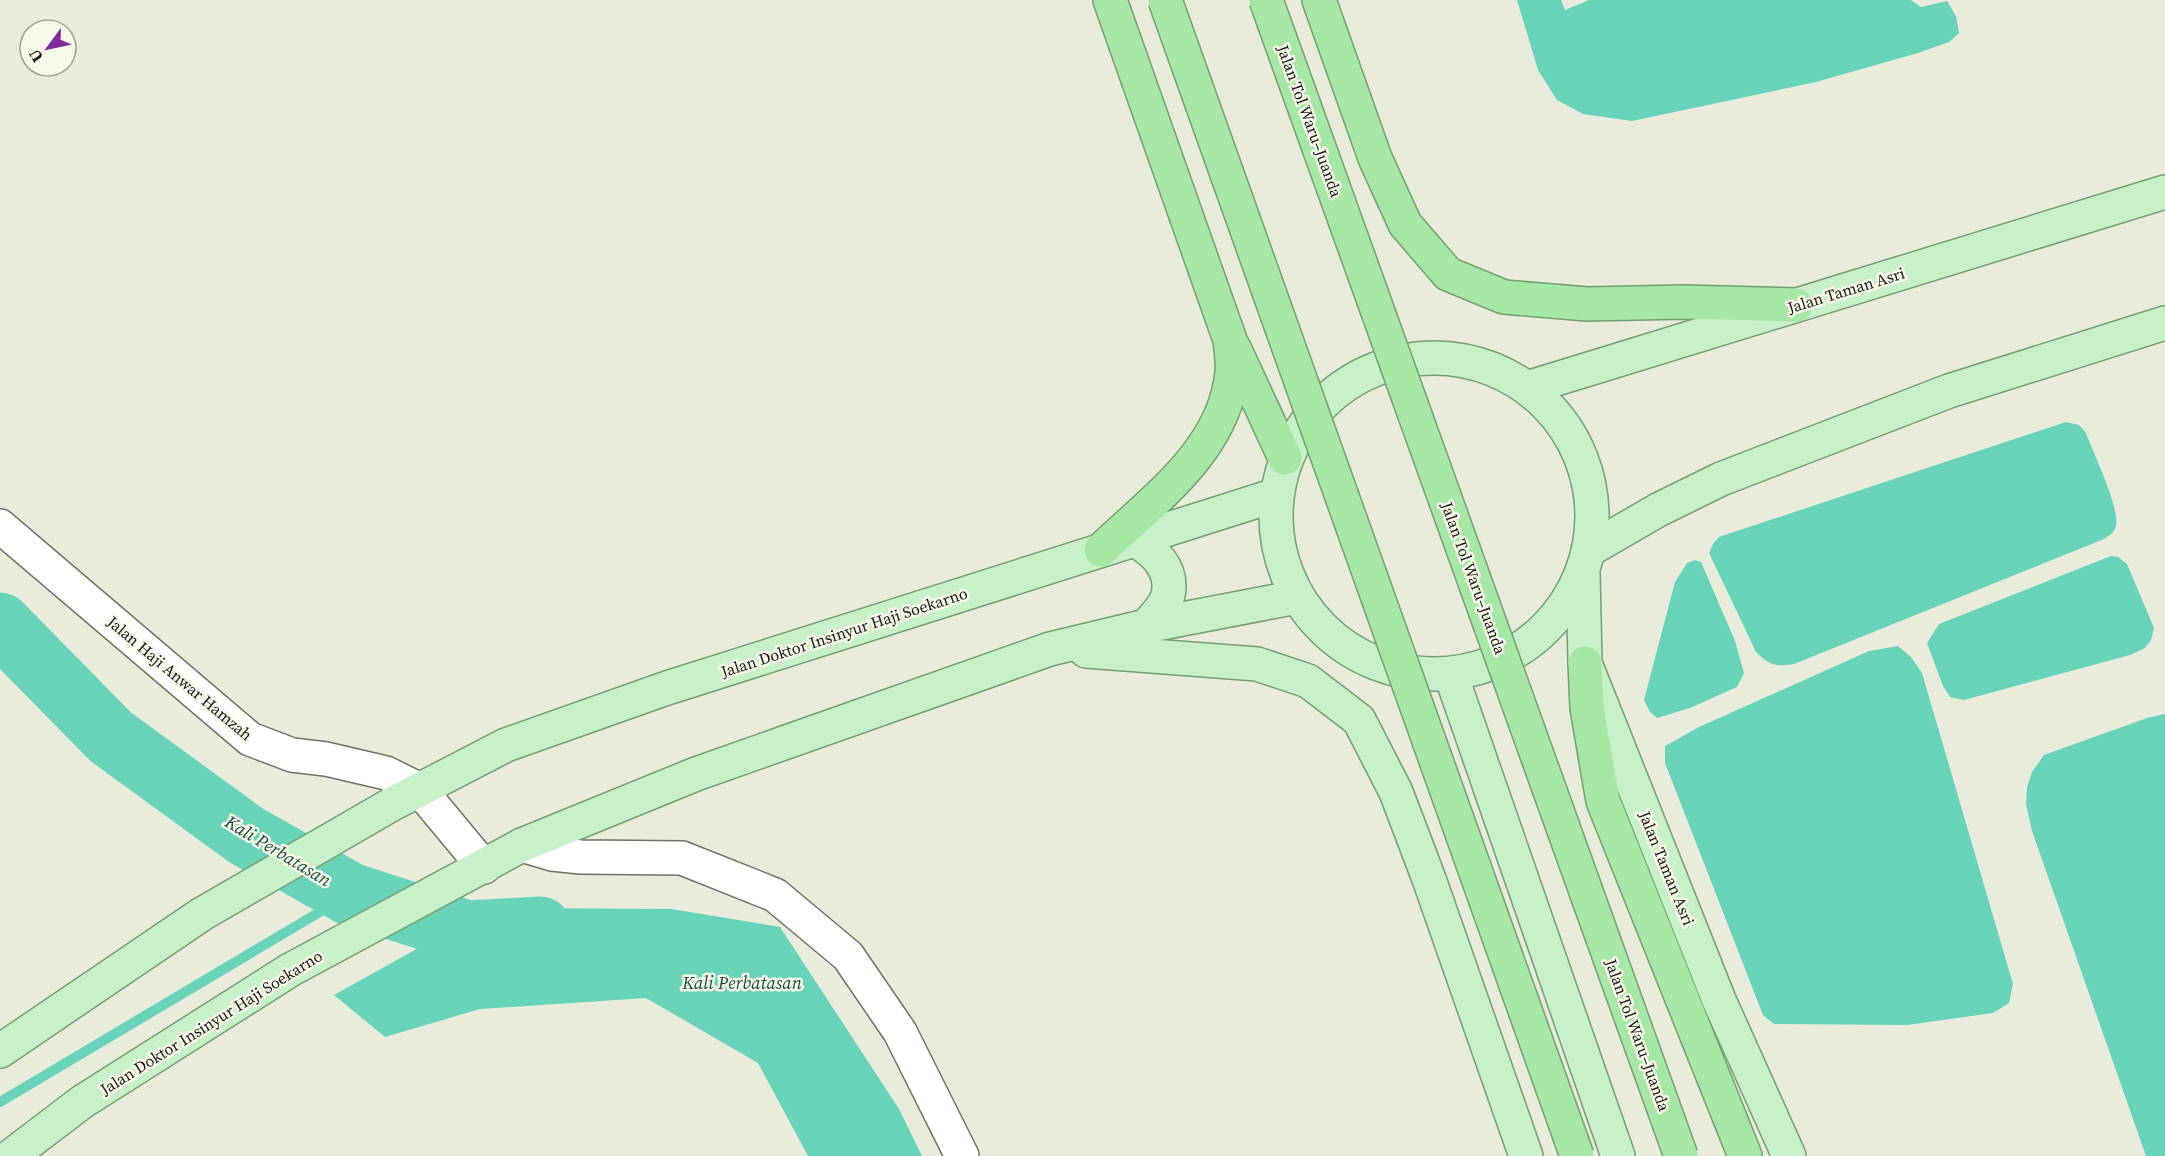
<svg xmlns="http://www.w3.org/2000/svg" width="2165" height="1156" font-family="'Source Serif 4',serif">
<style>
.water{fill:#67d4b9}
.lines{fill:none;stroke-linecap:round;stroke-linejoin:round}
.stream{stroke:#67d4b9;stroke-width:10}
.river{stroke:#67d4b9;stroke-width:63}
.minor-casing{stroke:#707263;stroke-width:36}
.major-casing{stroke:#74a073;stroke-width:36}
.highway-casing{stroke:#74a073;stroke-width:36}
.minor{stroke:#fff;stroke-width:33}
.major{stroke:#c9f1c9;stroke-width:33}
.highway{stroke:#a5e8a5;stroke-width:33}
.highway-bridge-casing{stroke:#74a073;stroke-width:36;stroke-linecap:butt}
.highway-bridge{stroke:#a5e8a5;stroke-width:33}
.labels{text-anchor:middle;stroke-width:5;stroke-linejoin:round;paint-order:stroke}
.street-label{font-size:16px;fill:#1a1a15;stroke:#f6f9e8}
.water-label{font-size:18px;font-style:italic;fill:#1c4c41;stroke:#f6f9e8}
</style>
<rect width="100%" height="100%" fill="#e9ebdb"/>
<path class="water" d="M1517,0H1561L1565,10L1589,0H1911L1921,7L1947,1L1956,16L1959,33L1949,42L1918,53L1816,82L1632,121L1583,114L1557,100L1538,70Z
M2066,422L2079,425L2086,433C2093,452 2120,508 2116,525C2115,532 2110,535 2104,539L1794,664C1774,667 1770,665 1756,652L1709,553L1713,544L1719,537Z
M2111,556L2118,557L2127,564L2154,628L2151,640L2145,648L2130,655L1964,700L1950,697L1943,686L1927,643L1939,624Z
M1695,560L1701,562L1735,641L1744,673L1737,687L1690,708L1657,718L1650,712L1644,700L1675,582L1687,563Z
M1898,646L1911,657L1922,673L2013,984L2009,1003L1993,1013L1907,1025L1774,1024L1763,1015L1665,763V746L1699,727L1869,651Z
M2165,714V1156H2146L2032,831L2026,804L2027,787L2032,772L2044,755L2147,718Z
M490,908L671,909L780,927L899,1109L922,1156H808L758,1063L646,998L480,1009L385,1037L334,995Z"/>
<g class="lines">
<path class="stream" d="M0,1102L350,894"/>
<path class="river" d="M0,624L111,737L247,836L350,894L467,932L540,928"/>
<g class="minor-casing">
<path id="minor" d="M0,526L250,739L292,755L326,759L386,773L420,790L484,867
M522,845L552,854L581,857L682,858L775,895L848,956L900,1032L962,1156"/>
</g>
<g class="major-casing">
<path id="major" d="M1276 516a158 158 0 1 1 316 0a158 158 0 1 1-316 0Z
M1527,388L2165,192
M1133,539C1153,550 1174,568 1168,595C1165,607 1154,617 1146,626
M1589,550L1658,510L1721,479L1949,391L2165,323
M1583,573L1585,663L1719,1000L1789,1156
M1086,651L1257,664L1308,681L1359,720L1396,792L1429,879L1526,1156
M1451,675L1618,1156
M0,1051L202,914L394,803L506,745L667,688L1276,495
M11,1156L82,1102L290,970L522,845L696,774L1050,649L1146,626L1297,597"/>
</g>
<g class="highway-casing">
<path id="highway" d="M1319,0L1375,158L1405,224L1448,274L1504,297L1587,304L1684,302L1796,305
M1234,348L1285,458
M1101,550C1153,500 1225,450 1232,372C1233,362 1231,350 1230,340L1110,0
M1585,663L1587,708L1603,801L1745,1156"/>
</g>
<use href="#minor" class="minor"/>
<use href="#major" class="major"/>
<use href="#highway" class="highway"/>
<g class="highway-bridge-casing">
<path id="highway-bridge" d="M1165,0L1577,1156
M1266,0L1681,1156"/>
</g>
<use href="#highway-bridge" class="highway-bridge"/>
</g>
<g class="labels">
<g class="street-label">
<text transform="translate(1310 121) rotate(70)" y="6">Jalan Tol Waru–Juanda</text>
<text transform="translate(1846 290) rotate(-17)" y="6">Jalan Taman Asri</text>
<text transform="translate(1474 578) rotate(70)" y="6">Jalan Tol Waru–Juanda</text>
<text transform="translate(844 632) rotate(-18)" y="6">Jalan Doktor Insinyur Haji Soekarno</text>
<text transform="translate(180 678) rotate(40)" y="6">Jalan Haji Anwar Hamzah</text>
<text transform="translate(1667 868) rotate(68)" y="6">Jalan Taman Asri</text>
<text transform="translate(211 1022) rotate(-32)" y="6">Jalan Doktor Insinyur Haji Soekarno</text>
<text transform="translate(1638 1035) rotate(70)" y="6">Jalan Tol Waru–Juanda</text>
</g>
<g class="water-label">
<text transform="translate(278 851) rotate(31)" y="6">Kali Perbatasan</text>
<text x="742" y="989">Kali Perbatasan</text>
</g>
</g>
<g transform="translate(48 48) rotate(237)"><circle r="28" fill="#f6f9e8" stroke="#9ea094" stroke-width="1.5"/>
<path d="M0-4.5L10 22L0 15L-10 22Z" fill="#812d9b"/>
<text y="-9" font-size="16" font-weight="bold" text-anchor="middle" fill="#1a1a15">U</text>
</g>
</svg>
